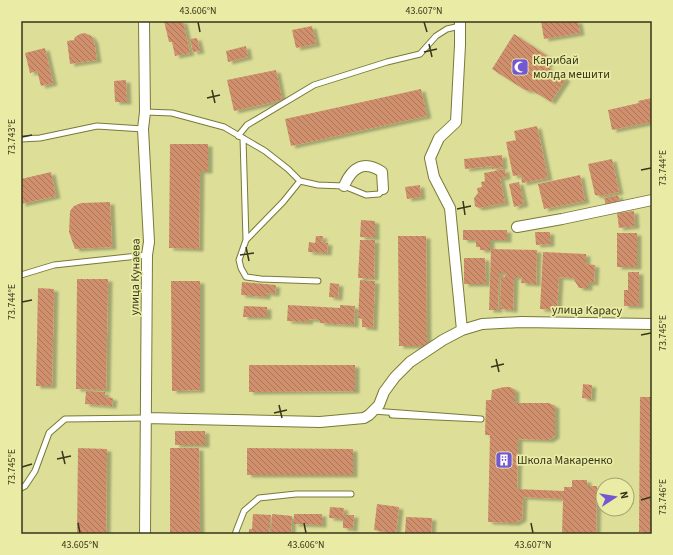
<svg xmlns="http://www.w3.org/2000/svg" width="673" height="555" font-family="'Source Sans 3',sans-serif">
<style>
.building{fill:url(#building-back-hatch);filter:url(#shadow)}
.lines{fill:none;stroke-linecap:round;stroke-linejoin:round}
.service-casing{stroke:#797a36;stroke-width:7}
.minor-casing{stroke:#797a36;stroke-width:12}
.service{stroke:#fff;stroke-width:5}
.minor{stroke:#fff;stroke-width:10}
.ticks{fill:none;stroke:#36361a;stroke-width:1.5}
.labels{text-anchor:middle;stroke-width:3.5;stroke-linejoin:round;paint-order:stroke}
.poi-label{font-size:12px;fill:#36361a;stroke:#eaeca5;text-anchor:start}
.street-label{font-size:12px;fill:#36361a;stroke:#eaeca5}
.neatline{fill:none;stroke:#36361a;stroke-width:1.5}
.ticks-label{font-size:10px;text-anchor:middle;fill:#36361a}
</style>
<defs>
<pattern id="building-back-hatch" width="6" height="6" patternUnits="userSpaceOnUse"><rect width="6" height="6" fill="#d0906d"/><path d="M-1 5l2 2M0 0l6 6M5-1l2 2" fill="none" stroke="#aa7659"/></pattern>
<filter id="shadow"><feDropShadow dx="4.5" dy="2.5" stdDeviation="1" flood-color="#0004"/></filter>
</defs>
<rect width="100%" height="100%" fill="#dddf98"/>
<path class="building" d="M164,21H183L190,53L175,56L172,42H169Z
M541,21H578L580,33L544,39Z
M312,26L316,44L296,48L292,30Z
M85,33L91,36L94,41L97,60L70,64L67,41L74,40L75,37L80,34Z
M514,34L549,57L550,60L549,63L546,66L566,79L551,102L533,91L525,90L492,69Z
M197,38L200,51L193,52L190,39Z
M246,46L248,57L228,62L226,51Z
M45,48L53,83L41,86L37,71L30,73L25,53Z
M276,70L282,100L234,111L227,80Z
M126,80L127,102H115L114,81Z
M421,89L427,116L291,146L285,119Z
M652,98V122L612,130L608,110L639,103L638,101Z
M537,126L548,178L522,183L521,175L513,176L506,142L516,140L514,131Z
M170,144H208V171H200L199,249L169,248Z
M502,155L503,167L492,169L491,166L465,169L464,159Z
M612,159L619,192L601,196L595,195L588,164Z
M505,169L506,177L500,178L505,203L479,208L475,206L474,198L478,193L477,188L482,187L481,182L485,181L484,173Z
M51,172L56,196L21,204V179Z
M580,175L585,201L544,209L538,184Z
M519,182L524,204L514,207L509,184Z
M420,185L421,197L407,199L405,187Z
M618,195L620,203L606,206L604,198Z
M110,202L112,247L75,249L69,232L70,211L74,206L81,203Z
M634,211L635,226L619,228L617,213Z
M361,220L375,221V238L360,237Z
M463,230H507V240H490V250H480V247H476V240H463Z
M535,232H550V244L536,245Z
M617,233H637V267H617Z
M316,236H323L322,242L328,243L327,253L308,252L309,242L315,243Z
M398,236H426L427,346H399Z
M360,240H375L374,278H358Z
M491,249L537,250L536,284L521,283L522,277H514L513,310L500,309L501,277H505L506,273H499L498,310H489Z
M543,252L586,254V264L595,265L594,283H588V288H579L573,278L559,277L557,310L540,309Z
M464,258H485L486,284H464Z
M628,272H639V306H624V290H628Z
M77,279H108L106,390L76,389Z
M360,280L375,281L373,328L362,327V319L358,318Z
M171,281H200V390L172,391Z
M242,282L276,285L275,294L266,293V297L241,295Z
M330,283L339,284L338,298L329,297Z
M38,288L54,289L52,386H36Z
M288,305L340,308V305L355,306L354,325L320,323V320L309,319L308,322L287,321Z
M244,306L267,307V317H243Z
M249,365H355V391L249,392Z
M583,384L592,385L591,399L582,398Z
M504,387H510L515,390V403H549L555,406V436L549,440L518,439L517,489L564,491V487H572V480H587V486H597L596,534H562L563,499L523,497L522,519L515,523L488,522L490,435H485L486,400H491L492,390Z
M86,391L105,392V397L113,398L112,406L85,404Z
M640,397H652V532H639Z
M175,431H205V445H175Z
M78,448L107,449L106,534H77Z
M170,448H199L200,534H170Z
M247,448L353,449V475H247Z
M377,504L399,507L396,534H386V532L374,530Z
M330,507L344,508L343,515H354L353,529L343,528V519L329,518Z
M253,514L271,515L269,534H249V529H252Z
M272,514L292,516L291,534H271Z
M294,514H322V525L294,524Z
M406,517L432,518L431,534H405Z"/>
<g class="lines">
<g class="service-casing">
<path id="service" d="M145,112L172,113L224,127L265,151L288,169L300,181L318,185L344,186L366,195L379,194L383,189
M238,136L247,125L314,85L387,62L420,54L436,36L447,29L460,26
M243,138L246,240
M21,139L40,138L97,126L143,129
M300,181L283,202L246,240L239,260L241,268L246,277L261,279L318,281
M21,275L54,265L147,255
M373,411L481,419L392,415
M21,488L25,486L35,471L49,433L65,419L146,418
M235,534L244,511L259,498L296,494H351"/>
</g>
<g class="minor-casing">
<path id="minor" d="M144,21L145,112L143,129L149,242L147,255L145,534
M460,21V45L456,122L439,138L430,158L434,177L450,208L462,330
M344,186C352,167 364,160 382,172L383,189
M517,227L562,219L652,200
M146,418L320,422L364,418L369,415L379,405L384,392L395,377L410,362L443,340L462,330L482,324L521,322L652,324"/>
</g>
<use href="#service" class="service"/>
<use href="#minor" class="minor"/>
</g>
<path class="ticks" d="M198,22L200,32M424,22L427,32M429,44L432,57M424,52L437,49M212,90L215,103M207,98L220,95M22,137L32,135M641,170L651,168M463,201L465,215M457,209L471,206M246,247L249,261M240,255L254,253M22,302L32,300M641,335L651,333M496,359L499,372M491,367L504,364M279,405L282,418M274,413L287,410M62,451L65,464M57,459L71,456M22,467L32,464M641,500L651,497M78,523L80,533M304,523L306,533M531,523L533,533"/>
<defs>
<g id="mosque-square" transform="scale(0.9)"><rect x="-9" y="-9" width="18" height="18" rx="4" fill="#7458d2" stroke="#eaeca5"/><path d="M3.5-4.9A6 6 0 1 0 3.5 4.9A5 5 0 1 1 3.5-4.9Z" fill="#fff"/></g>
<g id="building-square" transform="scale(0.9)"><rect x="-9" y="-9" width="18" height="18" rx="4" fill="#7458d2" stroke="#eaeca5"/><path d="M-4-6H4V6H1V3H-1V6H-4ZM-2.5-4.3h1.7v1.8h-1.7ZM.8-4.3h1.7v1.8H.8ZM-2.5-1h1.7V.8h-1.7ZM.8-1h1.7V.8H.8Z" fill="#fff"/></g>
</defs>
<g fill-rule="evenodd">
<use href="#mosque-square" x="520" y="67"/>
<use href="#building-square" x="504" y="460"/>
</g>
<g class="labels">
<g class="poi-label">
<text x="533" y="64">Карибай<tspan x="533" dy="14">молда мешити</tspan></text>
<text x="517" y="464">Школа Макаренко</text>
</g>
<g class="street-label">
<text transform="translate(135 277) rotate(-89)" y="4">улица Кунаева</text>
<text transform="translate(587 310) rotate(1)" y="4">улица Карасу</text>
</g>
</g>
<rect width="673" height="555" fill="none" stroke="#eaeca5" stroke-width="44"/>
<g transform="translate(615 497) rotate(78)"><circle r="19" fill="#eaeca5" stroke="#a2a36d"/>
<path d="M0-3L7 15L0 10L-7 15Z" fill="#7458d2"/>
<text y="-6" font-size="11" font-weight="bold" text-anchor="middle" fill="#36361a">N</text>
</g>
<rect x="22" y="22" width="629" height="511" class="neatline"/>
<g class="ticks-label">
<text x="198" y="14">43.606°N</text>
<text x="424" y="14">43.607°N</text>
<text transform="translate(11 137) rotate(-90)" y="4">73.743°E</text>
<text transform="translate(662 168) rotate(-90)" y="4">73.744°E</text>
<text transform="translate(11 302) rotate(-90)" y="4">73.744°E</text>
<text transform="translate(662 333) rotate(-90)" y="4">73.745°E</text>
<text transform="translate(11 467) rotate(-90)" y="4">73.745°E</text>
<text transform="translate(662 497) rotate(-90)" y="4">73.746°E</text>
<text x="80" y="548">43.605°N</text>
<text x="306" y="548">43.606°N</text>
<text x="533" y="548">43.607°N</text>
</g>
</svg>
